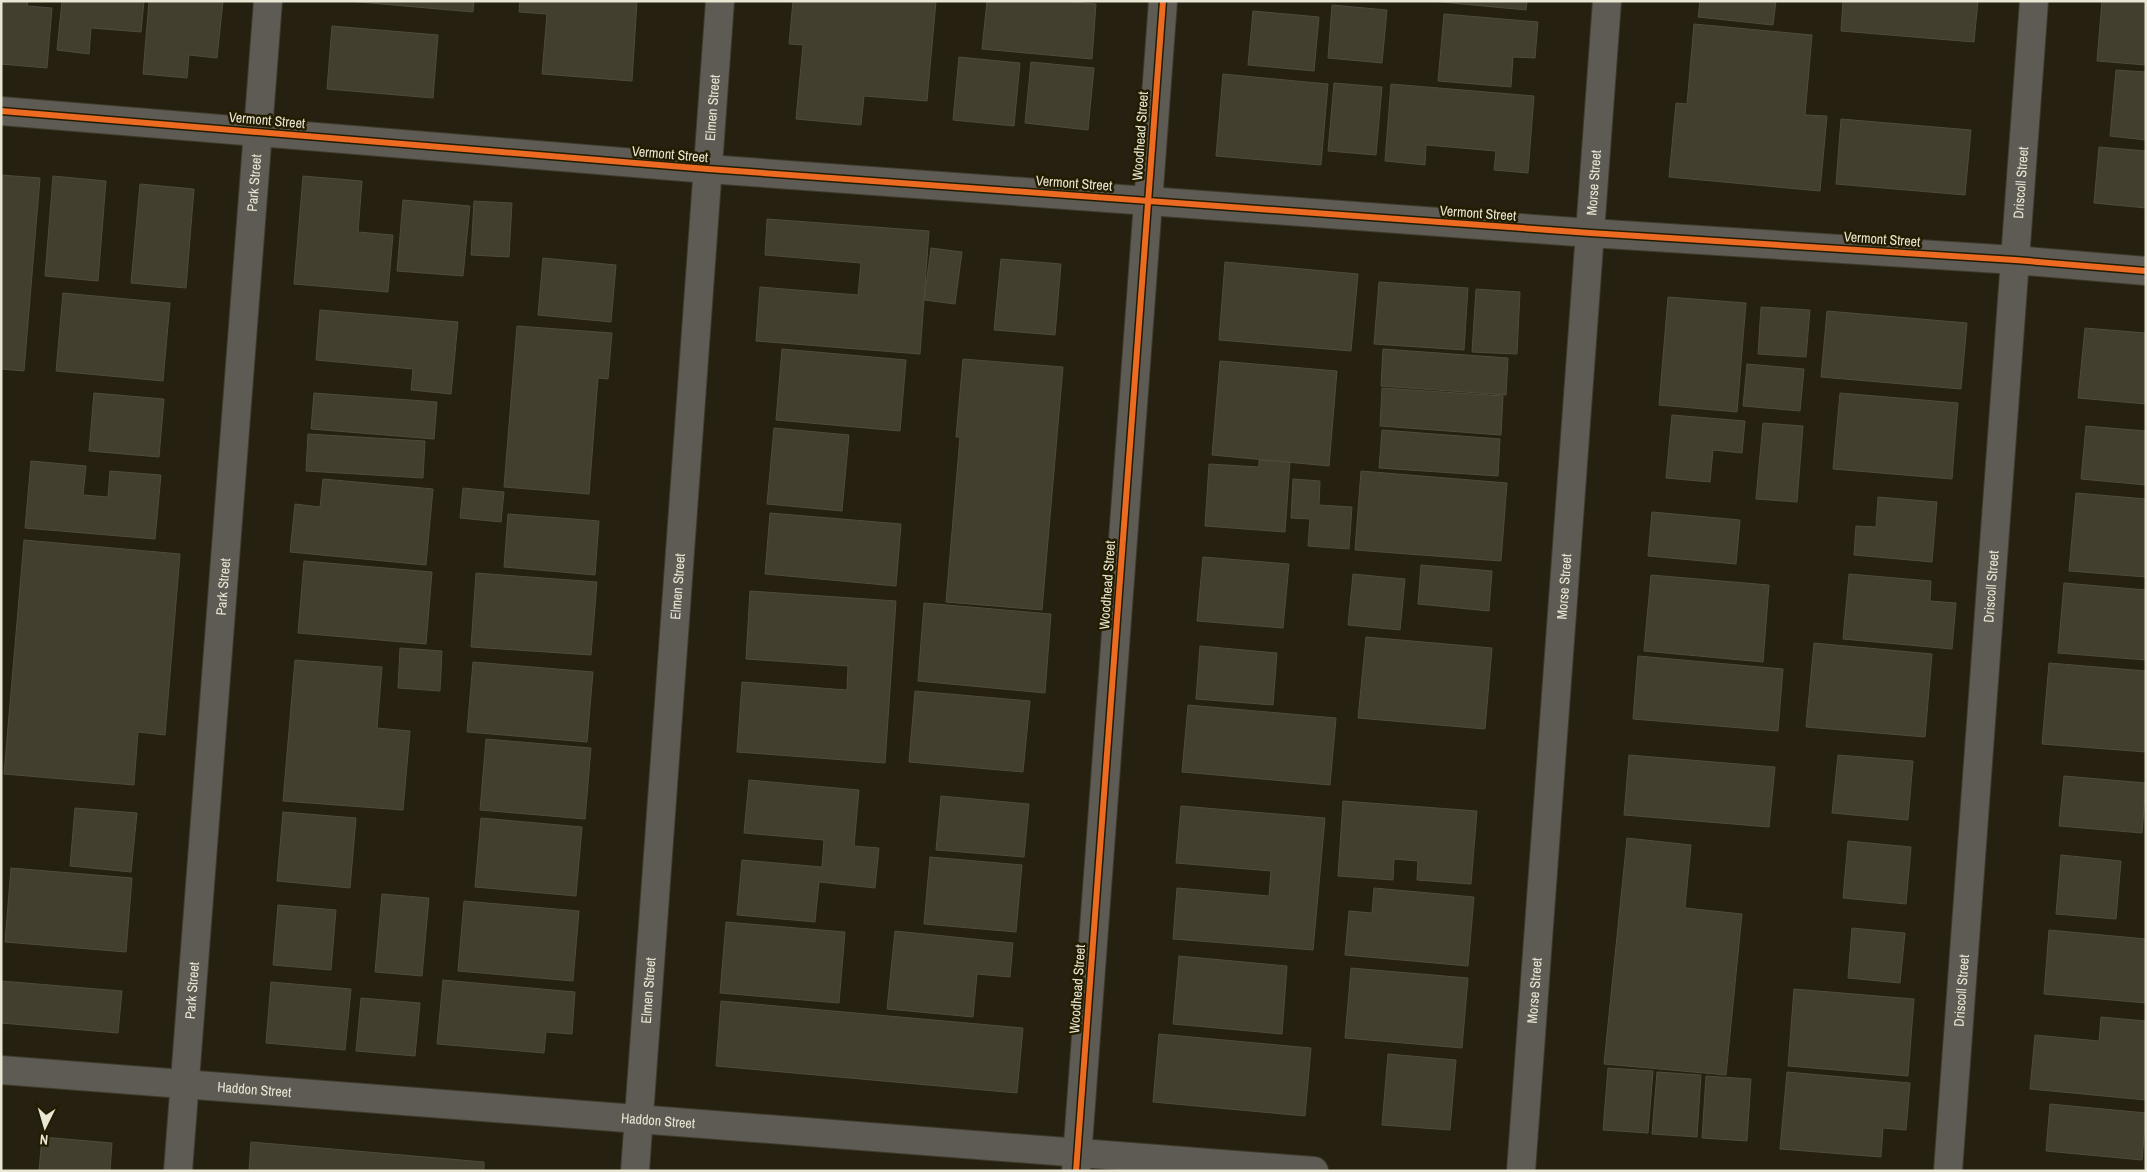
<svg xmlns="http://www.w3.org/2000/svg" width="2147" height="1172" font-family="'Archivo Narrow',sans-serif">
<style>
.building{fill:#423f2e;stroke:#4f4b3d}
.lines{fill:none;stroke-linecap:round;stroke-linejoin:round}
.minor-casing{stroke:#3f3b2c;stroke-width:30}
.tertiary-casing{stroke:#3f3b2c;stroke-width:30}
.minor{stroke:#5e5a54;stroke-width:28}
.tertiary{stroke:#5e5a54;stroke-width:28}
.cycleway-casing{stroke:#231d00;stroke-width:9}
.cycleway{stroke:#ed6a23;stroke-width:6}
.labels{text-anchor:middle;stroke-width:5;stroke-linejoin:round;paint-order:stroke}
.street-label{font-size:14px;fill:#e9e6d4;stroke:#231d00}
</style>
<rect width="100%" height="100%" fill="#25200f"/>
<path class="building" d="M1,1H28L27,6L52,8L47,68L1,64Z
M62,1H144L141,32L91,28L89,54L57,50Z
M149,1H223L217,58L189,55L187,78L143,74Z
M348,1H474L473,12Z
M520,1H637L632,81L542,74L547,14L519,12Z
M793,1H936L927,101L864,96L861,125L796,119L803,45L789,44Z
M987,1H1060L1096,4L1092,59L982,49Z
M1431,1H1527L1526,10Z
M1700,1H1776L1773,25L1698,17Z
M1843,1H1978L1974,42L1841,31Z
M2102,1H2146V65L2097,61Z
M1332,5L1387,10L1382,63L1328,58Z
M1253,11L1319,17L1314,71L1248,65Z
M1444,14L1538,22L1535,58L1513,57L1511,87L1438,81Z
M1694,24L1812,35L1805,115L1827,116L1820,191L1669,177L1676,103L1687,104Z
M332,26L438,35L433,98L327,89Z
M959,57L1020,63L1014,126L953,120Z
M1031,62L1094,68L1088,130L1025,123Z
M2116,70L2146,72V140L2110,136Z
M1223,74L1328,84L1321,165L1216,156Z
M1334,83L1382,87L1376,155L1328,151Z
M1391,84L1534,96L1528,173L1494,170L1496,151L1426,145L1425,165L1385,161Z
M1841,119L1971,130L1965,195L1836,184Z
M2099,147L2146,151V208L2094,203Z
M1,175L40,178L24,371L1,369Z
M53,176L106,181L98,281L45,276Z
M303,176L362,181L358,232L393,235L388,292L294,284Z
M140,184L194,189L186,288L131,283Z
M403,200L470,206L463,276L397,271Z
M474,201L512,203L509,257L471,255Z
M767,219L929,231L920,354L756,341L760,287L858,295L861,263L765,255Z
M931,248L962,252L955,304L924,300Z
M543,258L616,265L611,322L538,315Z
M1001,259L1061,264L1055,335L994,330Z
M1225,262L1358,274L1351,351L1219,340Z
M1379,282L1468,288L1464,350L1374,344Z
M1476,289L1520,292L1517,354L1472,352Z
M63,293L170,303L163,381L56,371Z
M1668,297L1746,303L1737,412L1659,405Z
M1761,307L1810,310L1806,357L1758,354Z
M320,310L458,322L451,394L411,390L413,369L316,360Z
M1827,311L1967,323L1961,389L1821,377Z
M517,326L612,333L608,379L598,378L589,494L504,487Z
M2085,328L2146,333V404L2078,398Z
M782,349L906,360L900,431L776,420Z
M1383,349L1508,358L1506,395L1381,386Z
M963,359L1063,367L1042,610L946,602L960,437H956Z
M1220,361L1337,371L1329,466L1212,455Z
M1747,364L1804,369L1800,411L1743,406Z
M1382,388L1503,396L1501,435L1380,426Z
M94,393L164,399L159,457L89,451Z
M314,393L437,402L434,439L311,429Z
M1840,393L1958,403L1952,479L1833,469Z
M1672,415L1745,421L1742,453L1713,450L1710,482L1666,478Z
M1763,423L1803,426L1797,502L1756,499Z
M2086,426L2146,431V485L2081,479Z
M774,428L849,435L842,511L767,504Z
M1382,430L1500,439L1498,476L1379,468Z
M308,434L425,441L423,478L306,471Z
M1259,460L1290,462L1285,532L1205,526L1209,464L1259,467Z
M31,461L86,466L83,495L108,497L110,471L161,475L155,539L25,528Z
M1361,471L1507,483L1501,561L1355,550Z
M323,479L433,489L426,565L290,552L295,504L320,507Z
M1293,479L1320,481L1319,505L1352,507L1349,549L1308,546L1310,519L1291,518Z
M463,488L504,492L501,522L460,518Z
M2076,493L2146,499V577L2069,571Z
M1878,497L1937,502L1932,562L1854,555L1856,526L1876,527Z
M1652,512L1740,520L1736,564L1648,556Z
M770,513L901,524L896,586L765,574Z
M508,514L599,521L595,575L504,567Z
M24,540L180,554L165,735L138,732L134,785L4,774Z
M1203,557L1289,564L1283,628L1197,621Z
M304,561L432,572L426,644L298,633Z
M1421,565L1492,571L1489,611L1418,604Z
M476,573L597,582L591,655L471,647Z
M1353,574L1405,579L1400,630L1348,625Z
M1849,574L1931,581L1930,601L1956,603L1952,649L1843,639Z
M1651,575L1769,585L1763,662L1644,651Z
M2064,583L2146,590V660L2058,653Z
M750,591L896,601L885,763L737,752L742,682L847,690L848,666L746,659Z
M924,603L1051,614L1045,693L918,681Z
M1366,637L1492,648L1485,729L1358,718Z
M1814,643L1932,654L1925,737L1806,727Z
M1200,646L1277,653L1273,705L1196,699Z
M400,648L442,651L440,691L398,688Z
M1638,656L1783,669L1778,731L1633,719Z
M295,660L382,667L377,728L410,731L403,810L283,801Z
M473,662L593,672L587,742L467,732Z
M2049,663L2146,671V752L2042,744Z
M915,691L1030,701L1023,772L909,762Z
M1188,705L1336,718L1330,785L1182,772Z
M486,739L591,748L585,819L480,810Z
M1629,755L1775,767L1769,827L1624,815Z
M1838,755L1913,761L1908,820L1832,813Z
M2064,776L2146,783L2142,833L2059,826Z
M749,780L859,790L854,846L879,848L875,888L819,882L815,922L737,915L742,860L822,867L824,840L744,833Z
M941,796L1029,804L1024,857L936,850Z
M1343,801L1477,811L1471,884L1417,880L1418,861L1394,859L1393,880L1338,876Z
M1181,806L1325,818L1313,950L1173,939L1177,888L1269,896L1271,871L1176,863Z
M75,808L137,813L131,872L70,866Z
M283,812L356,818L350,888L277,881Z
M481,818L582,827L576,896L475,887Z
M1627,838L1691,845L1685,908L1742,914L1726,1075L1604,1064Z
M1848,841L1911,847L1906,904L1843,898Z
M2061,855L2121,861L2116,919L2056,914Z
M930,857L1022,865L1016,932L924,924Z
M11,868L132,878L126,952L5,942Z
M1374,888L1474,897L1468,966L1345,955L1349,911L1372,913Z
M382,894L429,898L422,976L375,972Z
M464,901L579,911L573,981L458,971Z
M278,905L336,910L331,970L273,965Z
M726,922L845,932L839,1003L720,993Z
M1852,928L1905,933L1900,983L1848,978Z
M2049,930L2146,939V1003L2044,994Z
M895,931L1013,943L1010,977L977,974L973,1017L887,1009Z
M1179,956L1287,966L1282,1034L1173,1024Z
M1351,968L1468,978L1462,1048L1345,1038Z
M443,980L575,992L572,1034L546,1032L544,1053L437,1044Z
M1,981L122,991L118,1033L1,1023Z
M271,982L351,989L345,1050L266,1043Z
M1794,989L1914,999L1908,1076L1788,1066Z
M361,998L420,1003L415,1056L356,1051Z
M721,1001L1023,1028L1017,1093L716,1066Z
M2101,1017L2146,1021V1100L2030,1089L2035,1035L2099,1041Z
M1159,1034L1311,1048L1305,1116L1153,1102Z
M1388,1054L1456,1060L1450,1130L1382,1125Z
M1608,1068L1653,1071L1648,1133L1603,1130Z
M1657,1072L1701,1075L1697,1137L1652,1134Z
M1787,1072L1910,1083L1906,1130L1883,1128L1881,1157L1780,1149Z
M1706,1076L1751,1079L1747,1141L1702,1138Z
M2050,1104L2146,1113L2142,1160L2046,1151Z
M42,1137L112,1143L110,1171H39Z
M251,1142L484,1162V1171H249Z"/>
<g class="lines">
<g class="minor-casing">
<g id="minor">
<path d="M1,111L708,169L1590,233L2015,260L2146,271"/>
<path id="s1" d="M1,1070L1314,1171"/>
<path id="s2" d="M178,1171L268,1"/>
<path id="s3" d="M635,1171L720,1"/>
<path id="s4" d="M1521,1171L1607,1"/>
<path id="s5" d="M1948,1171L2034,1"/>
</g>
</g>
<g class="tertiary-casing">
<path id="tertiary" d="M1076,1171L1163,1"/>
</g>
<use href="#minor" class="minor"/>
<use href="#tertiary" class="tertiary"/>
<g class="cycleway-casing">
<path id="cycleway" d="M1,111L708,169L1590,233L2015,260L2146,271
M1076,1171L1163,1"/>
</g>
<use href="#cycleway" class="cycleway"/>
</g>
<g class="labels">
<g class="street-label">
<text dy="5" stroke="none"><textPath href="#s3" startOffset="1066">Elmen Street</textPath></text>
<text transform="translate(267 120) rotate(5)" y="5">Vermont Street</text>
<text transform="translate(1140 136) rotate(-86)" y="5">Woodhead Street</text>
<text transform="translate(670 154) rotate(5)" y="5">Vermont Street</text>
<text dy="5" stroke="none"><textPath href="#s2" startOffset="991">Park Street</textPath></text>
<text dy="5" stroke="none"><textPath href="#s4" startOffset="991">Morse Street</textPath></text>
<text dy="5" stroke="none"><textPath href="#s5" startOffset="991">Driscoll Street</textPath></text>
<text transform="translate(1074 183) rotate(4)" y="5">Vermont Street</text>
<text transform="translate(1478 213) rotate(4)" y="5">Vermont Street</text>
<text transform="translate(1882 239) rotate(4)" y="5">Vermont Street</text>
<text transform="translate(1107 585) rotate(-86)" y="5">Woodhead Street</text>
<text dy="5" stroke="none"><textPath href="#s2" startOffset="586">Park Street</textPath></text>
<text dy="5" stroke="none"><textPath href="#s3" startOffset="586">Elmen Street</textPath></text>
<text dy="5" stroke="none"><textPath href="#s4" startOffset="586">Morse Street</textPath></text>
<text dy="5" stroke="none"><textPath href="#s5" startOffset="586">Driscoll Street</textPath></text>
<text transform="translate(1077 989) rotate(-86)" y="5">Woodhead Street</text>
<text dy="5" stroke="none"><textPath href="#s2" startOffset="181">Park Street</textPath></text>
<text dy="5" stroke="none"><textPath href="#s3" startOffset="181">Elmen Street</textPath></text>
<text dy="5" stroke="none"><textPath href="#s4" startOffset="181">Morse Street</textPath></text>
<text dy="5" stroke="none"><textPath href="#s5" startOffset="181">Driscoll Street</textPath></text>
<text dy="5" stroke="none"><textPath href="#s1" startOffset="254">Haddon Street</textPath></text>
<text dy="5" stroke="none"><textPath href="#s1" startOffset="659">Haddon Street</textPath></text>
</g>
</g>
<rect width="2147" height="1172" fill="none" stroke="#e9e6d4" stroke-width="5"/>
<g transform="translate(45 1127) rotate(185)" stroke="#231d00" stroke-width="4" paint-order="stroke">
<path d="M0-4L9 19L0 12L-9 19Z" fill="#e9e6d4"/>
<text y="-8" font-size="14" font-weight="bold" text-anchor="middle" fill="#e9e6d4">N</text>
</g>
</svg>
